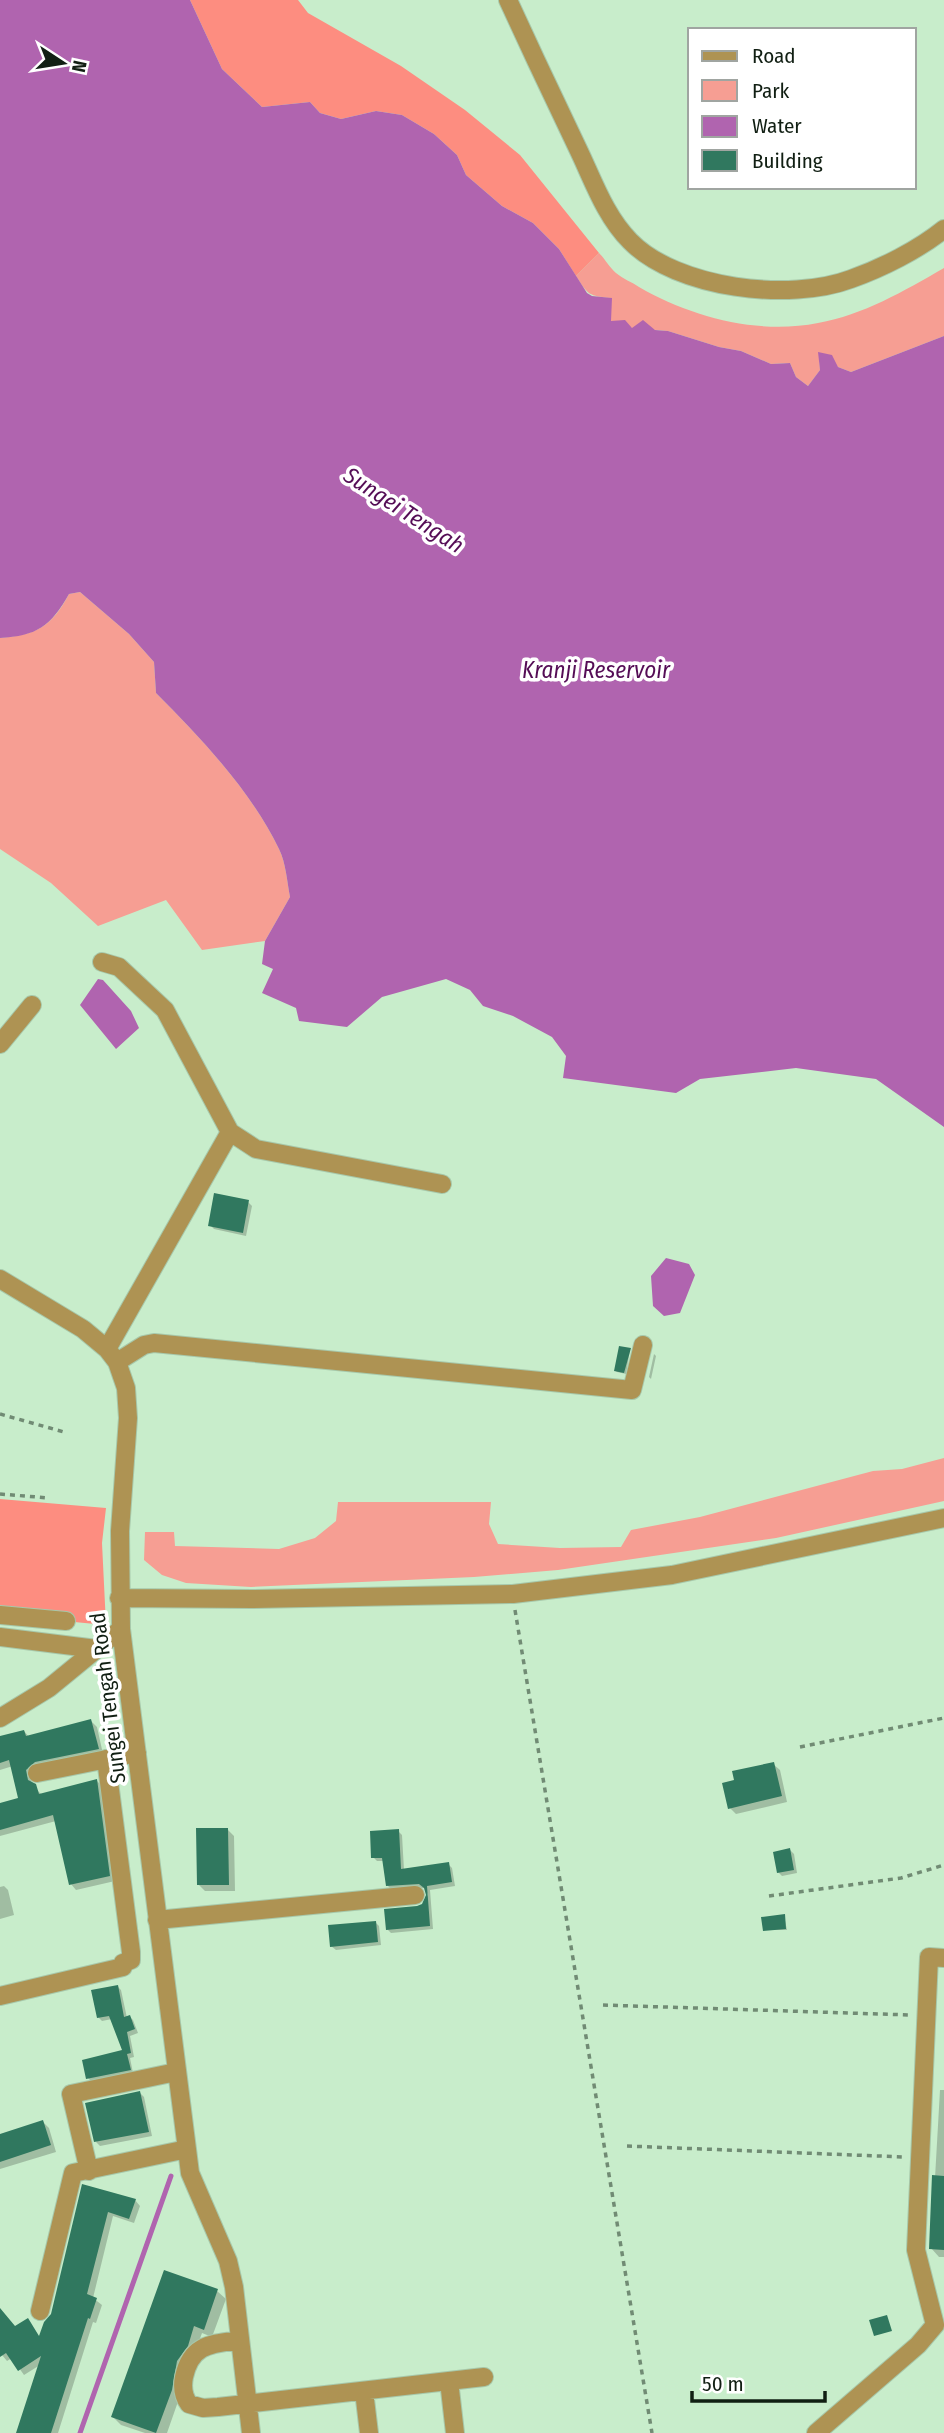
<svg xmlns="http://www.w3.org/2000/svg" width="944" height="2433" font-family="'Fira Sans Condensed',sans-serif">
<style>
.green{fill:#f69e93}
.forest{fill:#fd8d80}
.water{fill:#b064af}
.shadow{fill:#0003}
.lines{fill:none;stroke-linecap:round;stroke-linejoin:round}
.stream{stroke:#b064af;stroke-width:5}
.building{fill:#30785f}
.minor-casing{stroke:#a7c8aa;stroke-width:20}
.path{stroke:#718b74;stroke-width:3.5;stroke-dasharray:5 5;stroke-linecap:butt}
.minor{stroke:#ae9353;stroke-width:18}
.labels{text-anchor:middle;stroke-width:7;stroke-linejoin:round;paint-order:stroke}
.street-label{font-size:21px;fill:#111f13;stroke:#fff}
.water-label{font-size:23px;font-style:italic;fill:#550d56;stroke:#fff}
</style>
<rect width="100%" height="100%" fill="#c8edcb"/>
<path class="green" d="M599,253C605,259 610,268 616,273C623,279 632,282 639,287C691,317 758,335 818,323C863,315 904,291 944,268V336L851,372L838,367L819,353L820,370L808,386L796,377L790,363L771,364L741,351L719,347L668,331L632,328L611,321V298C589,296 588,295 576,276Z
M80,592L129,634L154,662L156,693C201,738 251,791 279,849C286,863 287,882 290,897L265,941L202,950L166,900L98,926L51,883L0,849V638C37,635 52,626 69,594Z
M944,1458V1501L776,1538L558,1570L474,1577L251,1587L186,1583L162,1575L144,1560L145,1532H174L175,1546L279,1549L315,1538L336,1521L338,1502H491L489,1524L498,1544L560,1548L621,1547L631,1530L700,1517L873,1471L902,1469Z"/>
<path class="forest" d="M190,0H298L308,13L401,66L465,110L520,155L599,253L576,276L559,249L533,223L502,206L466,175L457,155L434,134L402,115L376,111L341,119L320,113L310,102L262,107L222,69Z
M0,1499L106,1508L102,1543L106,1625L0,1615Z"/>
<path class="water" d="M0,0H190L222,69L262,107L310,102L320,113L341,119L376,111L402,115L434,134L457,155L466,175L502,206L533,223L559,249L587,293L592,296L612,298L611,321L625,320L632,328L643,320L655,330L668,331L719,347L741,351L771,364L790,363L796,377L808,386L820,370L818,352L832,355L838,367L851,372L944,336V1127L876,1079L796,1068L700,1079L676,1093L563,1078L566,1056L552,1037L513,1016L483,1006L470,990L446,979L382,997L347,1027L299,1021L296,1008L262,993L273,969L262,964L265,941L290,897C287,882 286,863 279,849C251,791 201,738 156,693L154,662L129,634L80,592L69,594C51,626 37,636 0,638Z
M98,979L103,980L131,1011L139,1028L116,1049L80,1005Z
M666,1258L689,1264L695,1275L680,1313L664,1316L653,1306L651,1276Z"/>
<path class="shadow" d="M248,1202L252,1206L246,1236L214,1229L210,1225Z
M630,1350L626,1374L617,1372L616,1371Z
M654,1354L656,1356L651,1379L649,1377Z
M91,1721L97,1727L103,1754L34,1770L31,1784L42,1795L97,1781L102,1786L115,1881L76,1890L71,1884L56,1821L0,1836V1805L21,1799L13,1766L0,1770V1738L24,1731L29,1737Z
M773,1764L780,1770L787,1802L736,1814L730,1808Z
M228,1830L234,1836L235,1891H205L198,1884Z
M398,1831L402,1835L404,1870L448,1864L452,1868L455,1886L430,1890L433,1929L391,1933L387,1929L423,1905L428,1895L425,1888L392,1890L388,1886L384,1861H377L373,1857Z
M790,1850L794,1854L797,1873L782,1876L778,1872Z
M4,1886L8,1890L14,1915L0,1919V1887Z
M784,1916L787,1930H764Z
M375,1922L379,1926L381,1945L336,1950L331,1946Z
M118,1987L121,1990L127,2018L130,2017L133,2020L138,2033L130,2036L134,2057L130,2058L133,2073L92,2082L88,2078L124,2051L112,2019L102,2021L98,2017Z
M940,2090H944V2257H939L931,2248Z
M140,2093L144,2097L152,2136L100,2146L96,2142Z
M43,2122L49,2128L56,2152L0,2169V2135Z
M84,2186L135,2200L140,2206L134,2223L113,2216L93,2298L102,2305L96,2323L93,2322L58,2433H19L40,2365L24,2375L12,2358L7,2361L2,2355L0,2310L15,2328L28,2320L40,2338L53,2314Z
M165,2272L217,2291L226,2299L212,2337L202,2333L167,2433H145L121,2425L113,2417Z"/>
<g class="lines">
<path class="stream" d="M80,2433L171,2176"/>
</g>
<path class="building" d="M214,1193L249,1200L243,1233L208,1226Z
M619,1346L631,1348L624,1373L614,1371Z
M91,1719L99,1749L35,1762L26,1770L28,1780L36,1784L39,1794L97,1779L110,1876L69,1885L53,1815L0,1830V1803L18,1798L9,1760L0,1763V1736L24,1730L26,1736Z
M774,1762L782,1796L728,1809L722,1783L734,1780L732,1771Z
M196,1828H228L229,1885H197Z
M399,1829L401,1869L449,1862L452,1882L427,1886L430,1926L386,1930L384,1909L417,1906L422,1904L426,1895L424,1888L419,1884L386,1886L382,1858H371L370,1831Z
M790,1848L794,1870L777,1873L773,1852Z
M785,1914L786,1929L763,1931L761,1917Z
M376,1921L378,1942L330,1947L328,1925Z
M118,1985L124,2017L130,2015L135,2029L127,2032L131,2053L127,2054L131,2070L86,2079L82,2060L122,2050L109,2016L97,2018L91,1990Z
M140,2091L149,2132L94,2142L85,2103Z
M43,2120L51,2145L0,2162V2134Z
M932,2175L944,2176V2250L929,2249Z
M82,2184L136,2199L129,2219L108,2212L87,2294L97,2298L90,2319L88,2318L51,2433H16L41,2356L18,2371L6,2353L0,2357V2308L15,2326L28,2318L39,2336L44,2322L51,2314Z
M164,2270L218,2289L204,2330L194,2326L188,2346L177,2361L172,2390L156,2433L111,2417Z
M887,2315L892,2331L874,2336L869,2320Z"/>
<g class="lines">
<g class="minor-casing">
<path id="minor" d="M508,0C531,50 554,99 578,149C593,180 605,216 630,241C677,289 790,302 851,279C882,268 918,250 944,229
M102,962L119,967L165,1010L230,1132L256,1149L442,1184
M0,1044L32,1005
M0,1279L83,1329L107,1349L117,1362L126,1388L128,1418L120,1531L121,1629L190,2173L228,2261L234,2287L251,2433
M107,1349L230,1132
M117,1362L144,1345L154,1343L632,1390L643,1345
M119,1598L253,1599L513,1594L672,1575L944,1518
M0,1615L66,1621
M0,1637L97,1649
M0,1718L49,1688L121,1629
M37,1773L137,1753
M157,1920L415,1895
M0,1996L123,1967V1963L131,1960V1952L106,1759
M89,2171L71,2094L176,2072
M40,2311L73,2173L187,2149
M240,2340C211,2344 191,2344 184,2377C182,2387 183,2396 189,2404L203,2408L218,2407L484,2377
M449,2381L455,2433
M364,2391L369,2433
M816,2433L918,2345L935,2325L916,2250L929,1957L944,1958"/>
</g>
<path class="path" d="M0,1414L64,1432
M0,1494L49,1498
M515,1610L652,2433
M800,1747L944,1718
M769,1896L901,1878L944,1865
M603,2005L910,2015
M627,2146L904,2157"/>
<use href="#minor" class="minor"/>
</g>
<g class="labels">
<g class="street-label">
<text transform="translate(108 1698) rotate(-97)" y="7">Sungei Tengah Road</text>
</g>
<g class="water-label">
<text transform="translate(404 510) rotate(33)" y="8">Sungei Tengah</text>
<text x="596" y="678">Kranji Reservoir</text>
</g>
</g>
<rect x="688" y="28" width="228" height="161" fill="#ffffff" stroke="#a0a5a1" stroke-width="2"/>
<rect x="702" y="51" width="35" height="10" fill="#ae9353" stroke="#a0a5a1" stroke-width="2"/>
<text x="752" y="63" font-size="21" fill="#111f13">Road</text>
<rect x="702" y="80" width="35" height="21" fill="#f69e93" stroke="#a0a5a1" stroke-width="2"/>
<text x="752" y="98" font-size="21" fill="#111f13">Park</text>
<rect x="702" y="116" width="35" height="21" fill="#b064af" stroke="#a0a5a1" stroke-width="2"/>
<text x="752" y="133" font-size="21" fill="#111f13">Water</text>
<rect x="702" y="150" width="35" height="21" fill="#30785f" stroke="#a0a5a1" stroke-width="2"/>
<text x="752" y="168" font-size="21" fill="#111f13">Building</text>
<g transform="translate(63 63) rotate(102)" stroke="#ffffff" stroke-width="5" paint-order="stroke">
<path d="M0-5L12 26L0 18L-12 26Z" fill="#111f13"/>
<text y="-10" font-size="19" font-weight="bold" text-anchor="middle" fill="#111f13">N</text>
</g>
<path d="M692 2391v10h133v-10" fill="none" stroke="#111f13" stroke-width="3.5"/>
<text x="702" y="2391" font-size="21" fill="#111f13" stroke="#ffffff" stroke-width="5" paint-order="stroke">50 m</text>
</svg>
